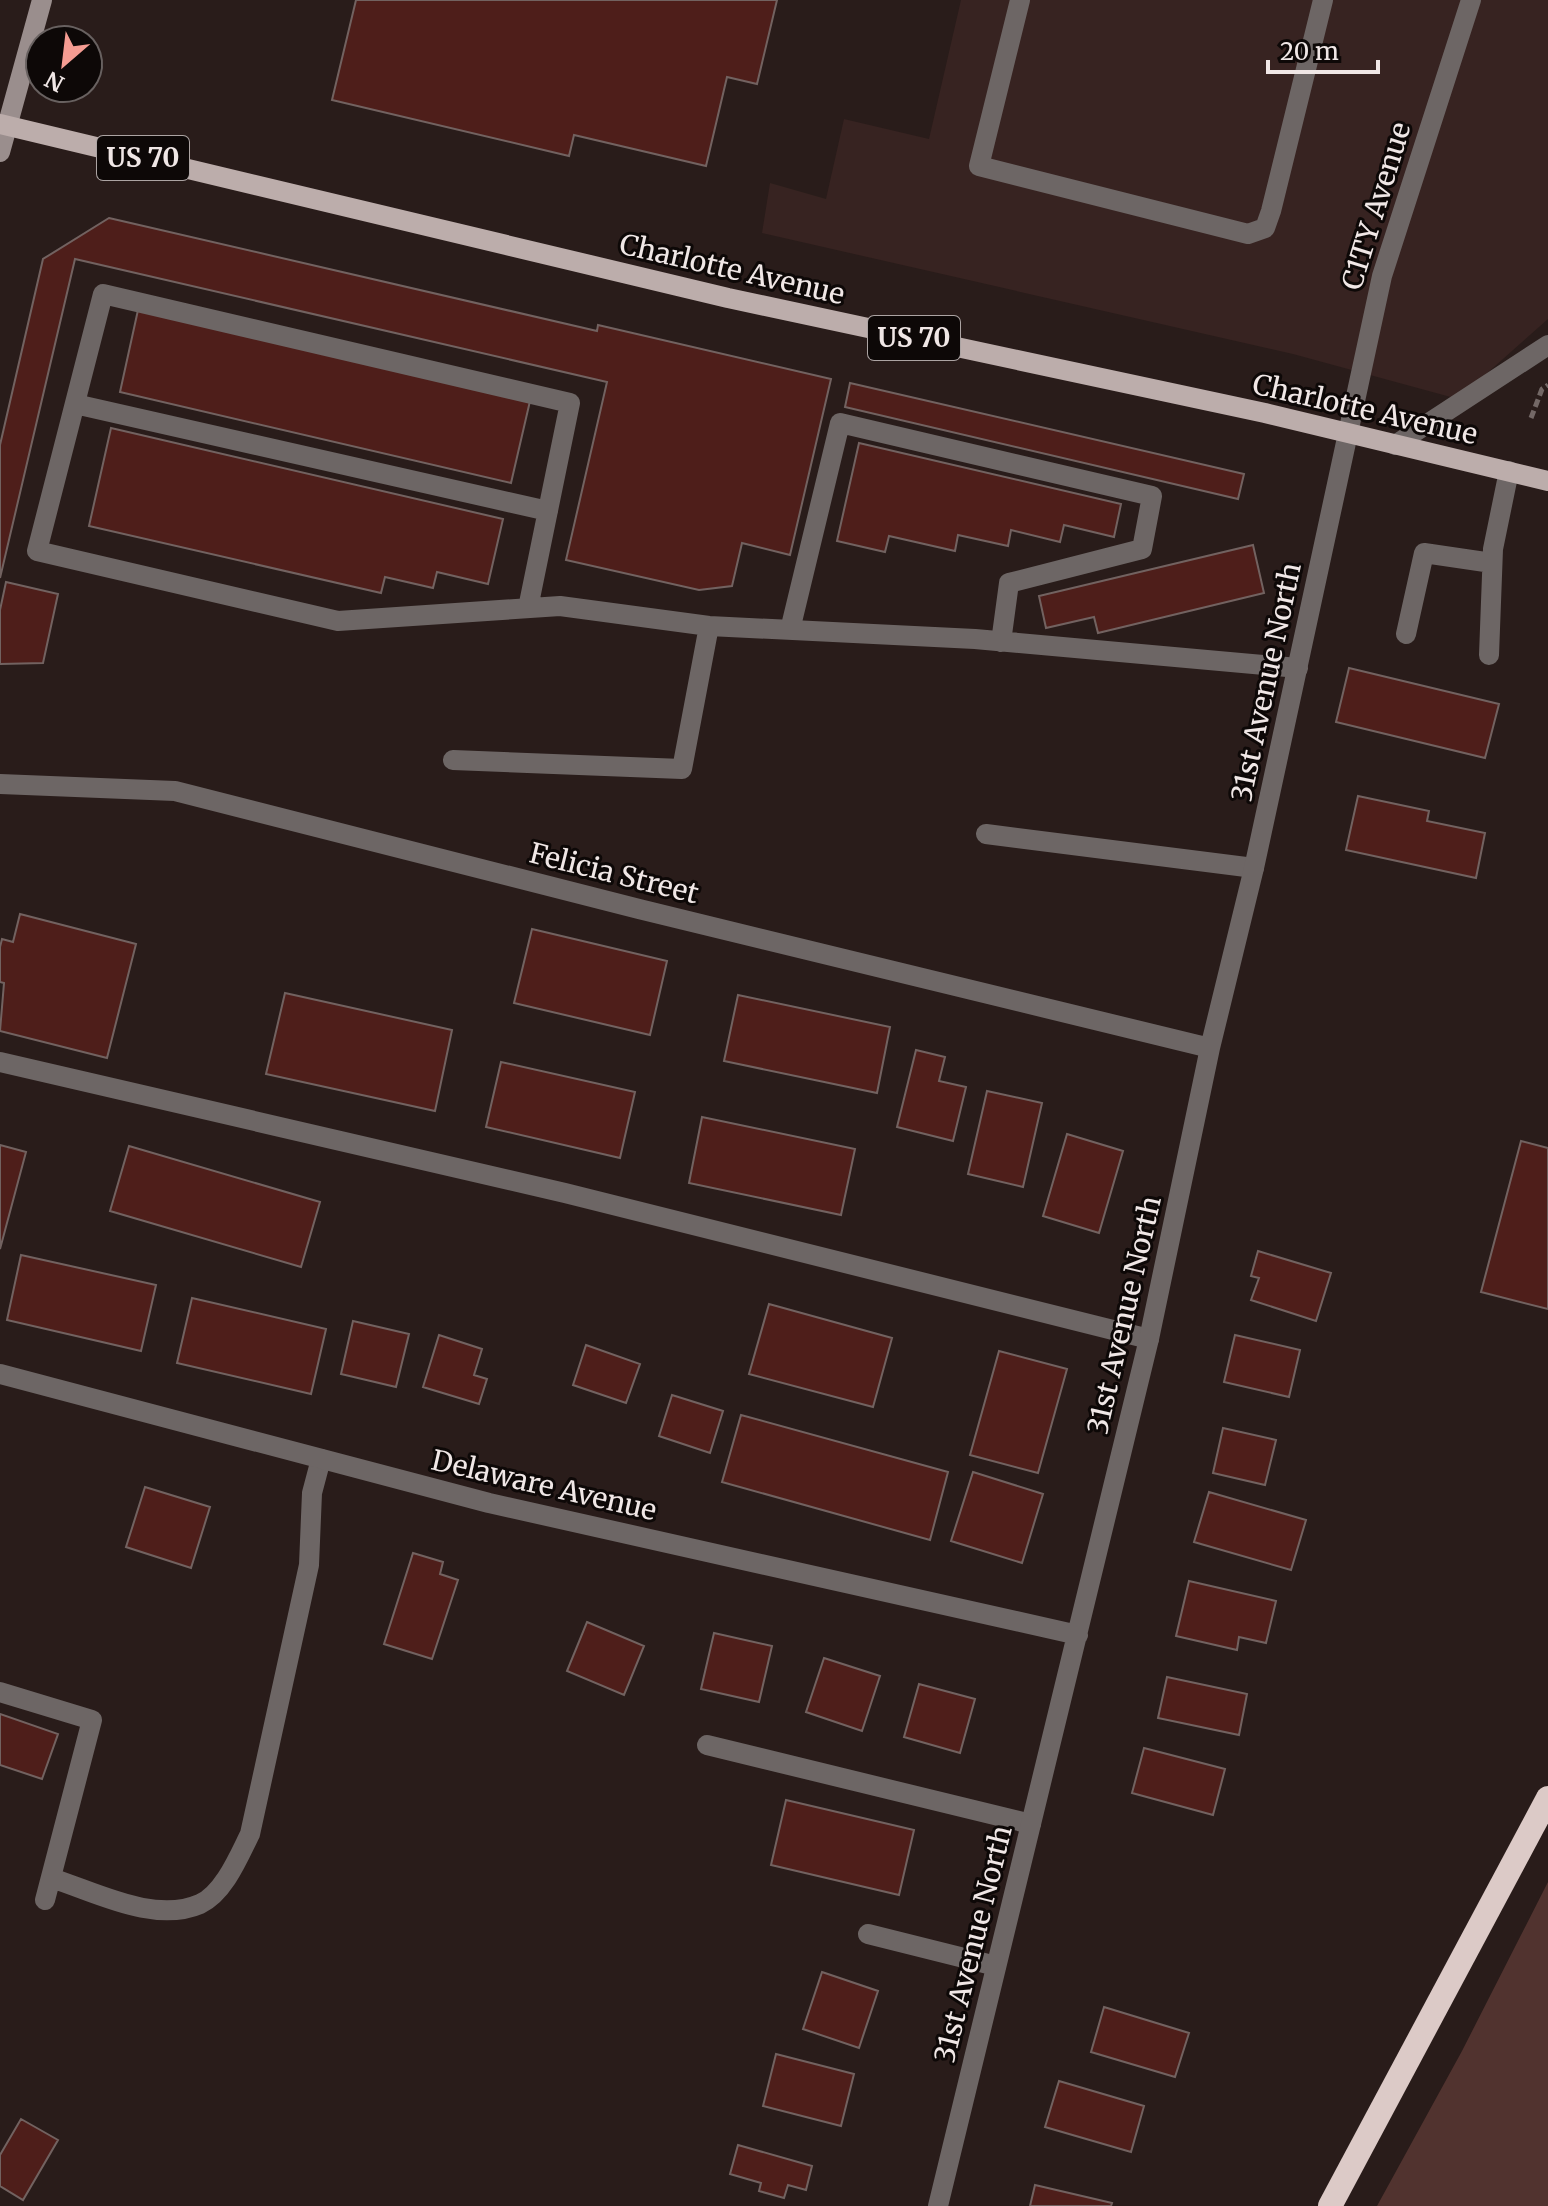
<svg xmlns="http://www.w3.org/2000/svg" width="1548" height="2206" font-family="Merriweather,serif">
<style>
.built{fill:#372321}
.green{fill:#51332f}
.building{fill:#4e1e1a;stroke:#726260;stroke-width:2}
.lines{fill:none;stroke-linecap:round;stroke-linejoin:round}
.path{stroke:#736866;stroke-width:5;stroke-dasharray:8 4;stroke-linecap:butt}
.service{stroke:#6d6665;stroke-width:20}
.minor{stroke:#6d6665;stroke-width:20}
.secondary{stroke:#9a8e8d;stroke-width:20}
.primary{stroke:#bcadab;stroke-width:20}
.motorway{stroke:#dccac7;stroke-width:24}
.labels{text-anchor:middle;stroke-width:6;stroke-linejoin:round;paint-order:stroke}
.shield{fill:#0d0807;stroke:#aca4a3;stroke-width:2}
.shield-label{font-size:26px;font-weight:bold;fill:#f0e7e6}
.street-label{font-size:28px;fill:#f0e7e6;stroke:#0d0807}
</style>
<rect width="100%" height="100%" fill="#291c1a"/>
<path class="built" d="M961,0H1548V319L1458,399L1293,354L762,233L770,183L826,199L844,119L929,139Z"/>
<path class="green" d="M1548,1882V2206H1377L1462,2051Z"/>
<path class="building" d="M356,0H777L757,84L727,77L706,166L574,135L569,156L332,100Z
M109,218L597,331L598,325L831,379L790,555L742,543L732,586L699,590L566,560L607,382L75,259L0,578V445L43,259Z
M138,310L530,401L511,483L120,392Z
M850,383L1244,474L1238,499L845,407Z
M111,428L503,519L488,584L437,572L433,588L385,577L381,593L89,526Z
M859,443L1121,504L1114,537L1064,525L1060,542L1011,530L1008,546L958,535L955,551L889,536L885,552L837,541Z
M1253,545L1264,593L1098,633L1094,617L1046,628L1039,596Z
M6,582L58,594L43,663L0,664V610Z
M1349,668L1499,704L1485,758L1336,722Z
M1358,796L1429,811L1427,821L1485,833L1476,878L1346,850Z
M20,914L136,944L107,1058L0,1031L4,983L0,982V947L2,939L13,942Z
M532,929L667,961L650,1035L514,1003Z
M285,993L452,1030L435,1111L266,1074Z
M738,995L890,1027L877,1093L724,1061Z
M916,1050L945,1057L939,1081L966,1087L953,1141L897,1127Z
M501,1062L635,1092L620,1158L486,1127Z
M987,1091L1042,1103L1023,1187L968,1174Z
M702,1117L855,1149L841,1215L689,1183Z
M1067,1134L1123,1151L1099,1233L1043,1216Z
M1521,1141L1548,1148V1309L1481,1292Z
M0,1145L26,1152L0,1249Z
M129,1146L320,1202L301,1267L110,1211Z
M1258,1251L1331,1273L1316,1321L1251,1300L1259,1278L1251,1276Z
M21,1255L156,1285L141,1351L7,1320Z
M192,1298L326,1329L311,1394L177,1363Z
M769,1304L892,1338L873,1407L749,1374Z
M353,1321L409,1334L396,1387L341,1374Z
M439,1335L482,1349L474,1375L487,1379L479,1404L423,1387Z
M1235,1335L1300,1350L1289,1397L1224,1382Z
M586,1345L640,1364L626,1403L573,1385Z
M999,1351L1067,1369L1038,1473L970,1455Z
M672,1395L723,1411L710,1453L659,1436Z
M741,1415L948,1472L930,1540L722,1482Z
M1223,1428L1276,1440L1265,1485L1213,1473Z
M973,1472L1043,1494L1022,1563L951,1541Z
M145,1487L210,1507L191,1568L126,1547Z
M1209,1492L1306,1520L1291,1570L1194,1542Z
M413,1553L443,1562L440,1574L458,1580L432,1659L384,1644Z
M1189,1581L1276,1601L1266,1643L1239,1637L1237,1650L1176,1636Z
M587,1622L644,1646L624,1695L567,1671Z
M714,1633L772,1646L759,1702L701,1689Z
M824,1658L880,1676L862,1731L806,1712Z
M1167,1677L1247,1694L1239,1735L1158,1718Z
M919,1684L975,1699L960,1753L904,1737Z
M0,1714L58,1734L42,1779L0,1765Z
M1144,1748L1225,1769L1213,1815L1132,1793Z
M786,1800L914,1830L899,1895L771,1865Z
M822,1972L878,1991L859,2048L803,2029Z
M1104,2007L1189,2033L1175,2077L1091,2052Z
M776,2054L854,2074L841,2126L763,2106Z
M1059,2081L1144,2106L1131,2152L1045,2127Z
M21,2119L58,2140L23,2200L0,2186V2155Z
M738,2145L812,2166L806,2190L788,2185L784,2198L759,2191L761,2183L730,2174Z
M1035,2185L1112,2203L1111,2206H1030Z"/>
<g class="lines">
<path class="path" d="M1531,418L1542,389L1548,385"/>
<path class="service" d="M1020,0L979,166L1248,234L1265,228L1271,211L1323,0
M75,404L548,511
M1395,445L1548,345
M528,608L570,403L103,294L37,551L338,621L560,606L709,626L975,639L1298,668
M790,630L840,423L1152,496L1142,549L1009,583L1001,642
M1406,634L1424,553L1492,563
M1489,655L1493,549L1509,471
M453,760L682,769L709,626
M986,834L1254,868
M0,1062L565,1193L1149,1339
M0,1692L92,1720L45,1900
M707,1745L1031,1824
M51,1878C96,1892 154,1924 200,1904C224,1893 239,1856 250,1834L309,1565L312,1493L321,1459
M868,1934L996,1966"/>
<path class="minor" d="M0,784L175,791L639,909L1210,1048
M0,1374L489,1503L1078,1635
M938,2206L1149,1339L1210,1048L1254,868L1382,276L1471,0"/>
<path class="secondary" d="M0,152L42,0"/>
<path class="primary" d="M0,124L728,298L1265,413L1548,481"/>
<path class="motorway" d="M1330,2206L1548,1798"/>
</g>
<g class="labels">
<g class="shield">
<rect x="97" y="136" width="92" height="44" rx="6"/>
<rect x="868" y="316" width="92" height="44" rx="6"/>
</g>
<g class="shield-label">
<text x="143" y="167">US 70</text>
<text x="914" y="347">US 70</text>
</g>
<g class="street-label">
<text transform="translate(1376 206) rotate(-73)" y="10">C1TY Avenue</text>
<text transform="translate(732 269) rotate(13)" y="10">Charlotte Avenue</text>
<text transform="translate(1365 409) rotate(13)" y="10">Charlotte Avenue</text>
<text transform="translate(1266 682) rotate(-78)" y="10">31st Avenue North</text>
<text transform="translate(614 873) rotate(14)" y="10">Felicia Street</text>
<text transform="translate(1124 1315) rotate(-77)" y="10">31st Avenue North</text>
<text transform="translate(544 1485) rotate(13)" y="10">Delaware Avenue</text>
<text transform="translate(973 1944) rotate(-76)" y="10">31st Avenue North</text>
</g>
</g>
<g transform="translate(64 64) rotate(208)"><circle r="38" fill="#0d0807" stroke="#686160" stroke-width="2"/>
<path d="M0-6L14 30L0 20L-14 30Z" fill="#f59c92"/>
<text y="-12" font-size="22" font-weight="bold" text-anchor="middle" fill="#f0e7e6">N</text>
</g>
<path d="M1268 60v12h110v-12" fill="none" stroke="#f0e7e6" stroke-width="4"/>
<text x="1280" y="60" font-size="24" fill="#f0e7e6" stroke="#0d0807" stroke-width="6" paint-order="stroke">20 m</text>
</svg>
